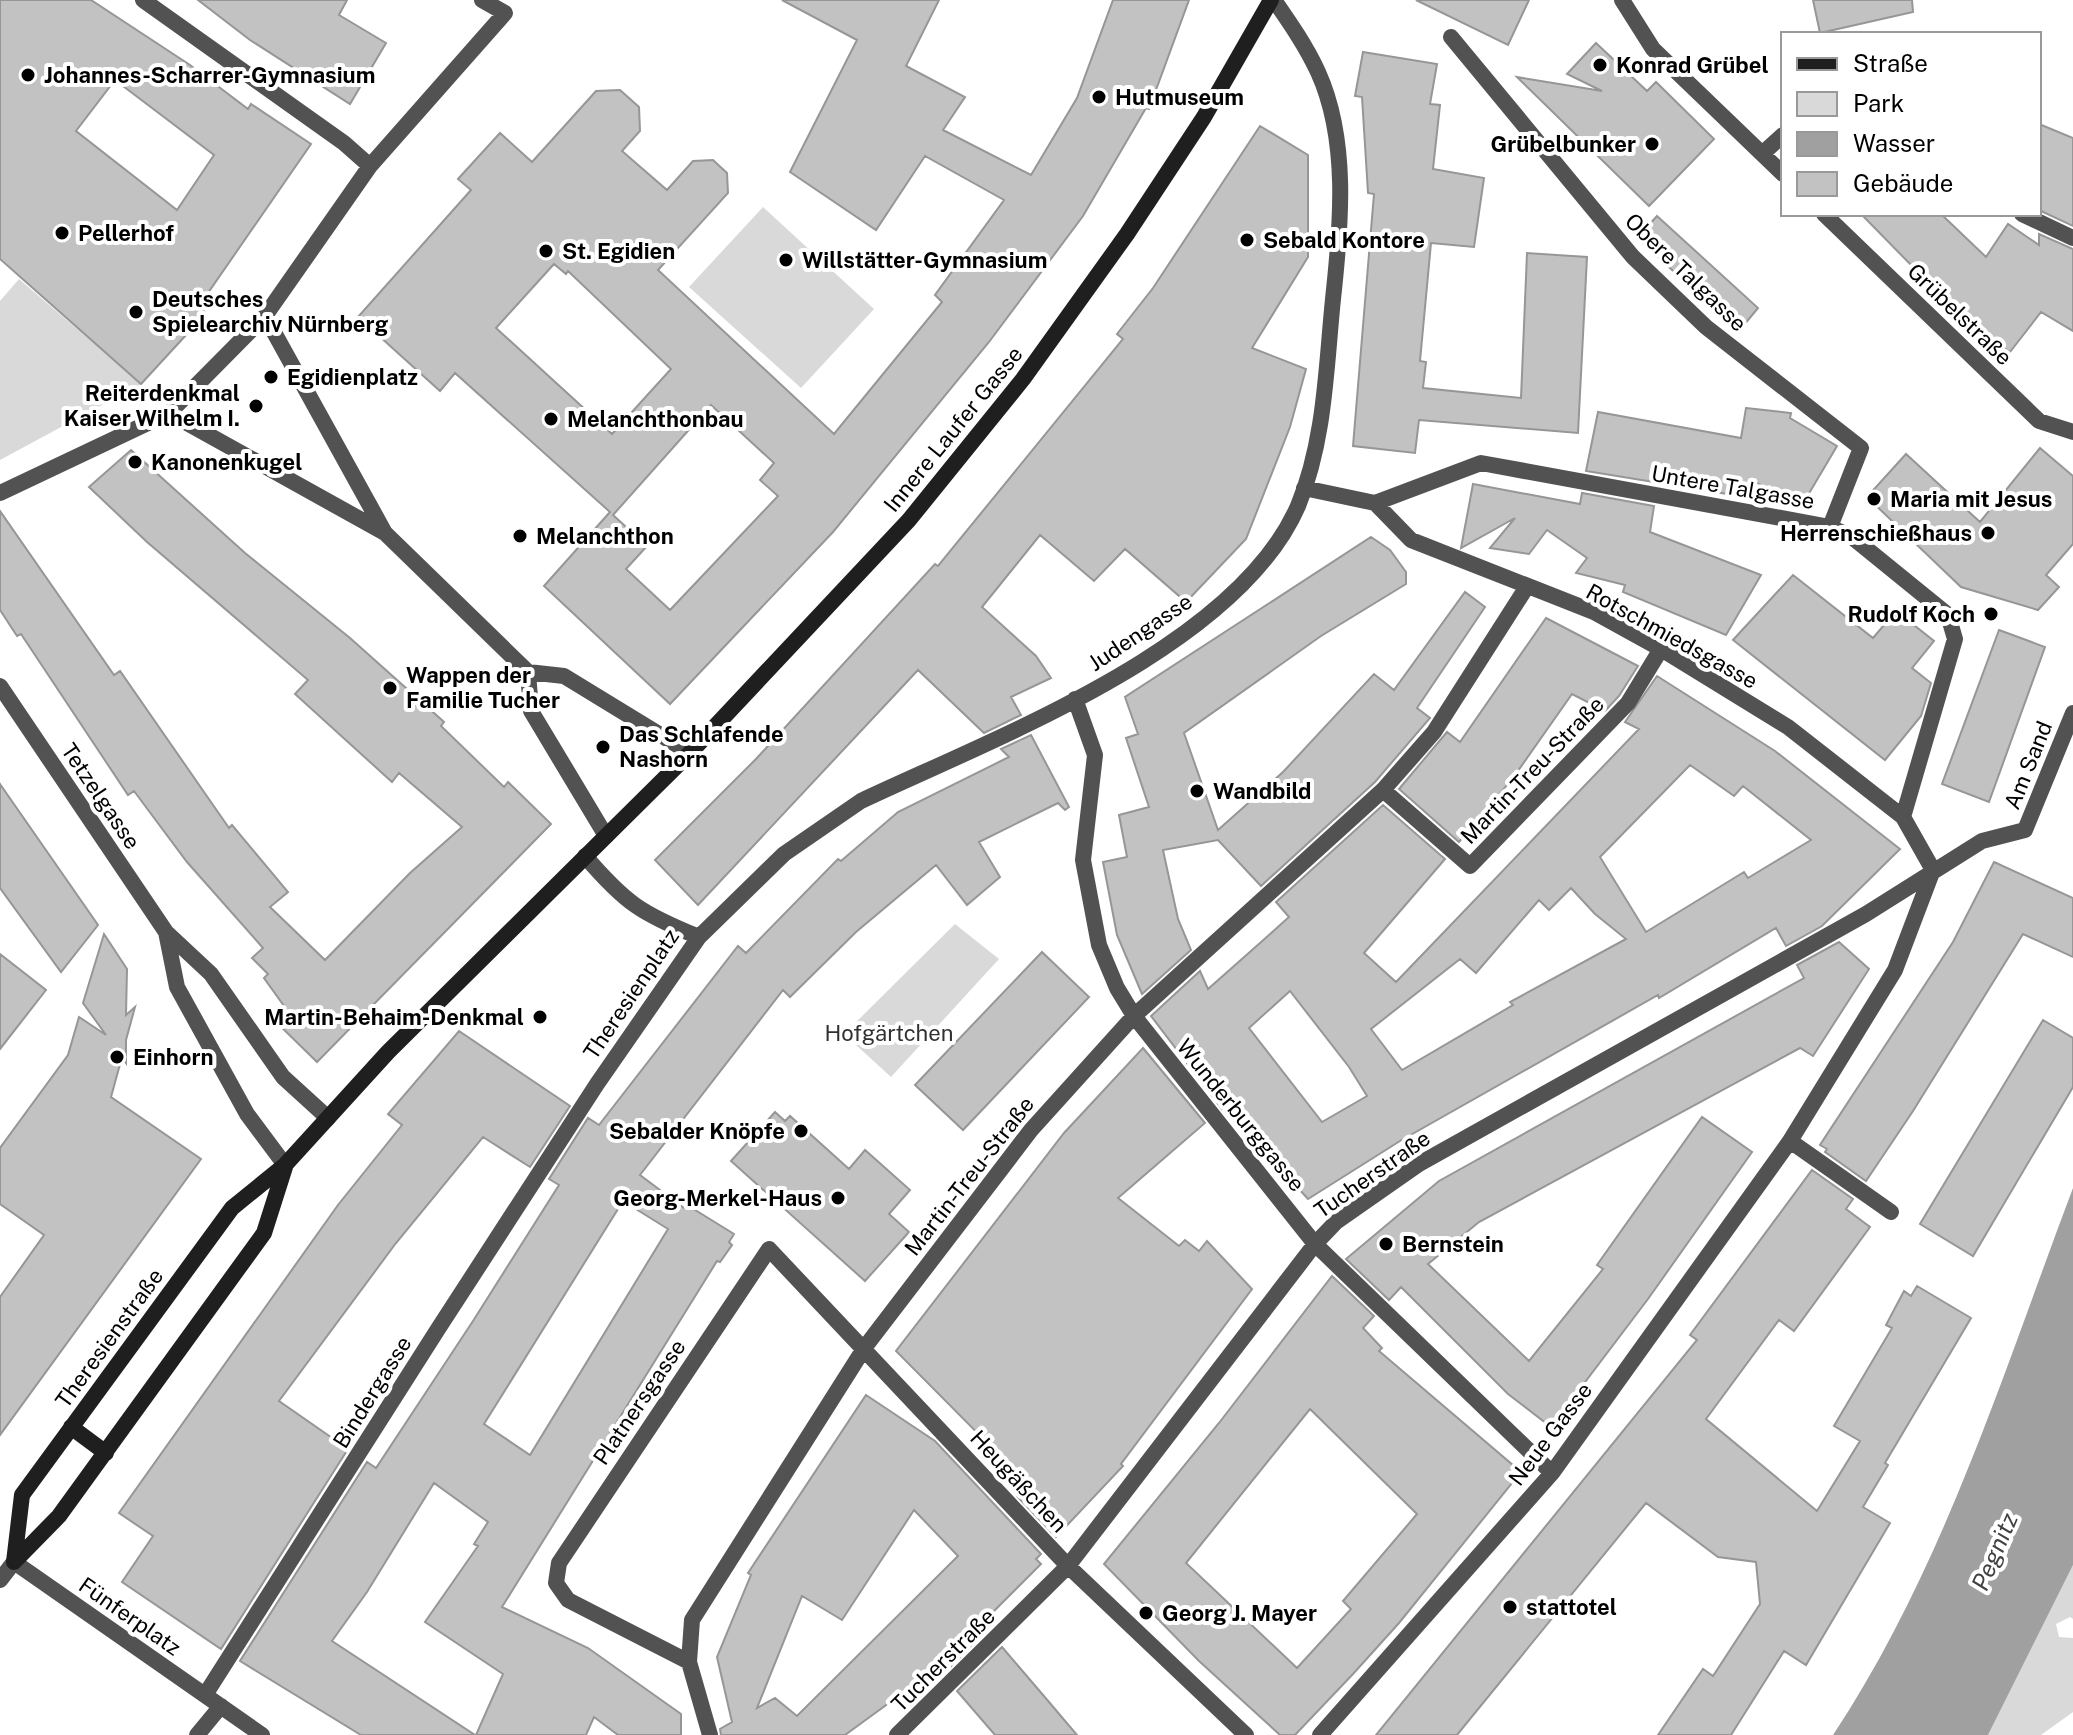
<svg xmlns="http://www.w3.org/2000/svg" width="2073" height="1735" font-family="'Public Sans',sans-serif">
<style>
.green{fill:#d9d9d9}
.water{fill:#a0a0a0}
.building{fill:#c2c2c2;stroke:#969696;stroke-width:2;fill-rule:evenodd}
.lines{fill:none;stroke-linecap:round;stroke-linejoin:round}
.street{stroke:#525252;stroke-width:16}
.secondary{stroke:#1f1f1f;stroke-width:16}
.poi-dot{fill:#000;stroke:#fff;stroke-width:3}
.labels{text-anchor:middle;stroke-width:8;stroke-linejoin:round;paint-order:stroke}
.poi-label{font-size:22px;font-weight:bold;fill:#000;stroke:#fff;text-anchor:start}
.street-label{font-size:22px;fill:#000;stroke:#fff}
.park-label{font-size:22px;fill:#303030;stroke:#fff}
.water-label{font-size:24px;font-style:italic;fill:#414141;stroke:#fff}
</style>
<rect width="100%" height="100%" fill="#fff"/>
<path class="green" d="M763,207L874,309L801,388L689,287Z
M19,279L141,384L0,460V301Z
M955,924L999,959L891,1077L844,1034Z
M2073,1565V1619L2070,1617L2056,1624L2059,1637L2073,1638V1712L2041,1735H1988Z"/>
<path class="water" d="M2073,1188V1565L1988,1735H1833C1943,1569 2003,1373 2073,1188Z"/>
<path class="building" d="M0,0H91L190,65L248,109L251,104L311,144L199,306L205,312L198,322L141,384L0,259ZM115,80L214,155L177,210L76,131Z
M198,0H347L339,15L386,43L350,104L250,40Z
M782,0H939L906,66L965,97L943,130L1031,175L1077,98L1113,0H1189L1149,109L1146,108L1083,216L989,342L833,532L670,704L544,586L610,512L455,373L440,391L358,317L471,190L458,179L500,133L532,162L596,91L620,90L639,107L640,131L622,151L667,190L693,161L713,160L727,173L728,193L658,270L834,434L942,302L935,295L1004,200L925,156L876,230L790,172L857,40ZM554,264L566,274L568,271L671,369L612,434L496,328ZM711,405L774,463L760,480L778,496L670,610L626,569L647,546L613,515Z
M1416,0H1529L1508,45Z
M1813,0H1912L1913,12L1820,33Z
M1596,43L1647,91L1656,82L1714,139L1649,206L1517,77L1602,91L1567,74Z
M1363,52L1437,64L1430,104L1440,105L1433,169L1484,178L1474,247L1431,243L1420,361L1426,362L1423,388L1521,398L1527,253L1587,257L1578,433L1419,420L1415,453L1353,446L1374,194L1368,193L1362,97L1355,96Z
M2039,124L2073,138V226L2039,210Z
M1260,126L1308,155V257L1252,348L1306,369L1290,427L1246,539L1186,602L1125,549L1094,581L1040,535L982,607L1036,656L1051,678L1011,697L1021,715L984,733L918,670L698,905L655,860L756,759L935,564L938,566L1123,339L1117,334L1153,288Z
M1861,214H1941L1986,257L2008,224L2039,245V234L2073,249V331L2041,312L2010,352L1964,319Z
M1657,216L1758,308L1739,331L1637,238Z
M1746,408L1791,413L1790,418L1837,446L1801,507L1750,479L1746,497L1586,471L1598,412L1741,438Z
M2040,448L2073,476V544L2046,575L2059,587L2038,610L1961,587L1867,497L1906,454L1980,522Z
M131,450L245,553L350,638L444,722L441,726L504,787L508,782L551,824L317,1062L272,1018L284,1006L264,978L268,974L252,958L263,948L187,862L134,791L128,795L21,634L17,636L0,610V511L114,675L120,671L229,828L232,825L288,892L270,907L325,960L410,873L462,827L399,773L392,782L295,694L308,680L147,542L89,487Z
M1473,484L1580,504L1582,493L1654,506L1650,532L1761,575L1726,635L1623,592L1625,585L1576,573L1587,558L1547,530L1529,554L1490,548L1515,518L1461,548Z
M1371,537L1390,550L1406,572V584L1321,636L1184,733L1218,830L1283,772L1374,674L1394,690L1465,592L1485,607L1417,708L1430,718L1375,782L1261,886L1218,840L1163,850L1178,919L1191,950L1142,994L1117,935L1103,862L1127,857L1119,815L1149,807L1126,738L1138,734L1125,697Z
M1793,575L1873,638L1896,611L1934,641L1912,668L1931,683L1921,716L1885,760L1733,640Z
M1546,618L1638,666L1619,696L1605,711L1572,694L1513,778L1459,842L1399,789L1447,732L1460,742Z
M1999,630L2045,647L1989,802L1942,784Z
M1657,676L1775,751L1900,849L1822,926L1786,946L1776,928L1659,998L1658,995L1400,1141L1308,1199L1276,1164L1280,1160L1233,1100L1222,1109L1151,1016L1200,971L1208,989L1260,943L1289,917L1276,902L1383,805L1445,859L1364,953L1396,982L1639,729L1625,722ZM1690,765L1734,796L1743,786L1811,840L1748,878L1744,872L1646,932L1600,857ZM1571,888L1595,914L1626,939L1510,1002L1513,1005L1402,1070L1371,1029L1460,959L1476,973L1539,900L1549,910ZM1290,991L1349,1067L1367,1096L1322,1122L1249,1028Z
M1031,735L1069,807L1065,810L1058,803L979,842L1000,877L967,905L936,865L856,932L790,997L783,990L640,1175L684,1208L687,1205L734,1234L729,1242L732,1245L720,1262L717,1261L502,1607L588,1648L681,1714V1735H618L594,1717L586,1735H476L503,1674L425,1622L478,1546L474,1544L488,1522L434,1483L367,1592L332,1641L475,1735H361L240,1661L367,1462L376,1468L473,1321L559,1185L549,1179L588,1118L599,1125L738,946L746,953L838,859L841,861L898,812L1009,757L1001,749ZM623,1201L668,1229L530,1455L484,1424Z
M0,784L98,925L61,972L0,888Z
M1994,862L2073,898V957L2023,934L1913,1111L1866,1181L1825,1152L1827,1149L1820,1145L1953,942Z
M104,934L127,969L126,1015L135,1007L126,1040V1063L122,1057L111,1097L201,1159L0,1435V1297L44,1235L0,1204V1148L68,1055L79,1017L106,1035L83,1003Z
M1839,942L1869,969L1813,1056L1800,1048L1479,1222L1428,1264L1529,1361L1603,1269L1597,1265L1702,1117L1752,1152L1648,1299L1551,1427L1508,1394L1401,1287L1389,1300L1346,1259L1439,1181L1804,978L1797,965Z
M1042,952L1089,997L963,1130L915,1085Z
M0,954L46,990L0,1049Z
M2043,1020L2073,1038V1087L1973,1256L1920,1224Z
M459,1031L570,1106L530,1167L483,1137L396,1243L279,1401L348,1449L221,1649L122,1582L153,1536L119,1513L338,1205L402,1125L388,1114Z
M1143,1048L1205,1123L1118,1198L1179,1246L1185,1240L1199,1251L1207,1241L1252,1289L1121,1464L1123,1466L1056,1537L1017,1496L1027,1483L896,1351L1064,1133Z
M775,1112L785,1121L790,1116L849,1169L865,1150L910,1190L889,1214L909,1232L865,1281L731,1161Z
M1812,1170L1853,1199L1846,1209L1870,1227L1794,1331L1779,1320L1706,1419L1817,1511L1860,1441L1834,1426L1892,1328L1886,1325L1904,1291L1911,1296L1917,1286L1971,1318L1885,1463L1888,1465L1863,1507L1890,1523L1806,1665L1784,1651L1731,1735H1658L1703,1669L1713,1676L1760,1604L1756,1562L1718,1557L1646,1503L1457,1735H1376L1697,1340L1690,1335Z
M1332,1276L1374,1316L1363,1328L1382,1348L1379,1351L1521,1472L1399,1623L1353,1674L1295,1735H1280L1199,1661L1104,1564L1219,1423ZM1310,1409L1417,1514L1343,1601L1351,1609L1297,1668L1186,1563Z
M866,1395L935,1441L1041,1554L1036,1559L1041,1564L981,1624L987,1630L943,1674L937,1668L845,1735H721L720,1729L732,1722L717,1657L751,1575L748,1573ZM914,1510L958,1556L797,1716L775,1698L757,1708L802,1596L842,1620Z
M1002,1647L1049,1702L1077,1735H995L957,1691Z"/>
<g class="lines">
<path class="street" d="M143,0L344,143L370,166
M1622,0L1653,49L1783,174
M1451,37L1633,257L1706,327L1861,448L1830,527
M1762,154L1783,135
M1824,214L2039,421L2073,432
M2022,214L2073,238
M169,413L385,533L265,316
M1304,488L1375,503L1411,540L1594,612L1661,649L1788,727L1903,817L1933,870
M0,493L169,413L265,316L370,166L505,13L482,0
M1375,503L1481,463L1830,527L1852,537L1948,615L1955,639L1903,817
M385,533L528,672
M0,686L166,932L211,974L283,1077L328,1118
M1075,699L1095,755L1083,860L1099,945L1117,988L1134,1016L1315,1244L1552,1473
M1383,790L1470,866L1628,703L1661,649
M606,836L531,711L528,672L564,676L690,753
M585,856C625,903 642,914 699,937
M166,932L177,987L247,1114L285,1165
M1790,1141L1891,1212
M0,1580L14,1562L262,1735
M689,1662L568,1600L556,1583L559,1563L769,1249L1068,1566L1246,1735
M205,1695L438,1329L597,1084L699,937L784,854L861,801C994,738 1236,648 1298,506C1325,441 1326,368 1333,299C1341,226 1349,140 1318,72C1306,46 1290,23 1274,0
M197,1735L221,1706
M710,1735L689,1662L692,1620L865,1347L1031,1130L1134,1016L1383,790L1434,732L1526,588
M897,1735L1068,1566L1315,1244L1336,1222L1419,1164L1866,914L1982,841L2025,830L2073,713
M1320,1735L1552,1473L1790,1141L1895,970L1933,870"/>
<path class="secondary" d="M71,1427L106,1453
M14,1562L22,1495L232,1208L285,1165L388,1052L690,753L909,520L1023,379L1127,234L1204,117L1271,0
M14,1562L59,1516L264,1233L285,1167"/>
</g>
<g class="poi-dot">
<circle cx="1600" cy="65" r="8"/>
<circle cx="28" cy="75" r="8"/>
<circle cx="1099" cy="97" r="8"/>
<circle cx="1652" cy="144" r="8"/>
<circle cx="62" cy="233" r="8"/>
<circle cx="1247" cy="240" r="8"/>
<circle cx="546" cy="251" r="8"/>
<circle cx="786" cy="260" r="8"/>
<circle cx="136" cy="312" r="8"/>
<circle cx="271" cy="377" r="8"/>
<circle cx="256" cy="406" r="8"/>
<circle cx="551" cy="419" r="8"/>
<circle cx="135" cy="462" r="8"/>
<circle cx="1874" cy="499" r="8"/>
<circle cx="1988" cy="533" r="8"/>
<circle cx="520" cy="536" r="8"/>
<circle cx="1991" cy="614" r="8"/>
<circle cx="390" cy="688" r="8"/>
<circle cx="603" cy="747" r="8"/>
<circle cx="1197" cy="791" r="8"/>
<circle cx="540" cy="1017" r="8"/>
<circle cx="117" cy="1057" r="8"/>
<circle cx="801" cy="1131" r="8"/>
<circle cx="838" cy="1198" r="8"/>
<circle cx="1386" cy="1244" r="8"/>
<circle cx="1510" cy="1607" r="8"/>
<circle cx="1146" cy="1613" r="8"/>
</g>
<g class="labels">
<g class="poi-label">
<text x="1616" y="73">Konrad Grübel</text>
<text x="44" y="83">Johannes-Scharrer-Gymnasium</text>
<text x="1115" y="105">Hutmuseum</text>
<text x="1636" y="152" text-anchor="end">Grübelbunker</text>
<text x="78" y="241">Pellerhof</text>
<text x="1263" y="248">Sebald Kontore</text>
<text x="562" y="259">St. Egidien</text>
<text x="802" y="268">Willstätter-Gymnasium</text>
<text x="152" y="307">Deutsches<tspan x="152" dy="25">Spielearchiv Nürnberg</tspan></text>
<text x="287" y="385">Egidienplatz</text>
<text x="240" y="401" text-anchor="end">Reiterdenkmal<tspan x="240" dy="25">Kaiser Wilhelm I.</tspan></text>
<text x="567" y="427">Melanchthonbau</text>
<text x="151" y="470">Kanonenkugel</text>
<text x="1890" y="507">Maria mit Jesus</text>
<text x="1972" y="541" text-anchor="end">Herrenschießhaus</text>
<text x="536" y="544">Melanchthon</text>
<text x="1975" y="622" text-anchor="end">Rudolf Koch</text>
<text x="406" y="683">Wappen der<tspan x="406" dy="25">Familie Tucher</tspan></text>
<text x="619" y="742">Das Schlafende<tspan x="619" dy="25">Nashorn</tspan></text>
<text x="1213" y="799">Wandbild</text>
<text x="524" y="1025" text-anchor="end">Martin-Behaim-Denkmal</text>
<text x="133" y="1065">Einhorn</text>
<text x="785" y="1139" text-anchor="end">Sebalder Knöpfe</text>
<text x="822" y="1206" text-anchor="end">Georg-Merkel-Haus</text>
<text x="1402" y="1252">Bernstein</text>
<text x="1526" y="1615">stattotel</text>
<text x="1162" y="1621">Georg J. Mayer</text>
</g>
<g class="street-label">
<text transform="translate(1686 272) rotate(44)" y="8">Obere Talgasse</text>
<text transform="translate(1960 314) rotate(44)" y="8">Grübelstraße</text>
<text transform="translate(953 429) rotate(-51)" y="8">Innere Laufer Gasse</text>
<text transform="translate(1733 487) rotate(10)" y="8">Untere Talgasse</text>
<text transform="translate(1140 632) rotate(-34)" y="8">Judengasse</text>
<text transform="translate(1672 636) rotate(29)" y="8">Rotschmiedsgasse</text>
<text transform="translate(2028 765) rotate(-68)" y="8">Am Sand</text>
<text transform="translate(1532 770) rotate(-46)" y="8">Martin-Treu-Straße</text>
<text transform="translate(101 796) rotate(56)" y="8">Tetzelgasse</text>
<text transform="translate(631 994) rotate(-56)" y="8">Theresienplatz</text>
<text transform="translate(1241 1115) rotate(51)" y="8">Wunderburggasse</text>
<text transform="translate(1372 1174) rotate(-35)" y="8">Tucherstraße</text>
<text transform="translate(969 1176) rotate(-52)" y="8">Martin-Treu-Straße</text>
<text transform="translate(109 1338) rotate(-54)" y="8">Theresienstraße</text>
<text transform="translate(372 1392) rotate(-58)" y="8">Bindergasse</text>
<text transform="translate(639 1402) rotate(-56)" y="8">Platnersgasse</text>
<text transform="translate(1550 1434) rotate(-53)" y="8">Neue Gasse</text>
<text transform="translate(1019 1481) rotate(47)" y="8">Heugäßchen</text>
<text transform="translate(130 1616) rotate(35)" y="8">Fünferplatz</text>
<text transform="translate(943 1660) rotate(-45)" y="8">Tucherstraße</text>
</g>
<g class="park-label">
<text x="889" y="1041">Hofgärtchen</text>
</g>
<g class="water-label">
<text transform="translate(1995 1552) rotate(-67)" y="8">Pegnitz</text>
</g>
</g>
<rect x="1781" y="32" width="260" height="184" fill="#ffffff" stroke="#999999" stroke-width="2"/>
<rect x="1797" y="58" width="40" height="12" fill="#1f1f1f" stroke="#999999" stroke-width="2"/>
<text x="1853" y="72" font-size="24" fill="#000000">Straße</text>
<rect x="1797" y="92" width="40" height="24" fill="#d9d9d9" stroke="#999999" stroke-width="2"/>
<text x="1853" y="112" font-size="24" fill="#000000">Park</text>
<rect x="1797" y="132" width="40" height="24" fill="#a0a0a0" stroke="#999999" stroke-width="2"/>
<text x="1853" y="152" font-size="24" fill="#000000">Wasser</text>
<rect x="1797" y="172" width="40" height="24" fill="#c2c2c2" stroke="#999999" stroke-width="2"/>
<text x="1853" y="192" font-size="24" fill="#000000">Gebäude</text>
</svg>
